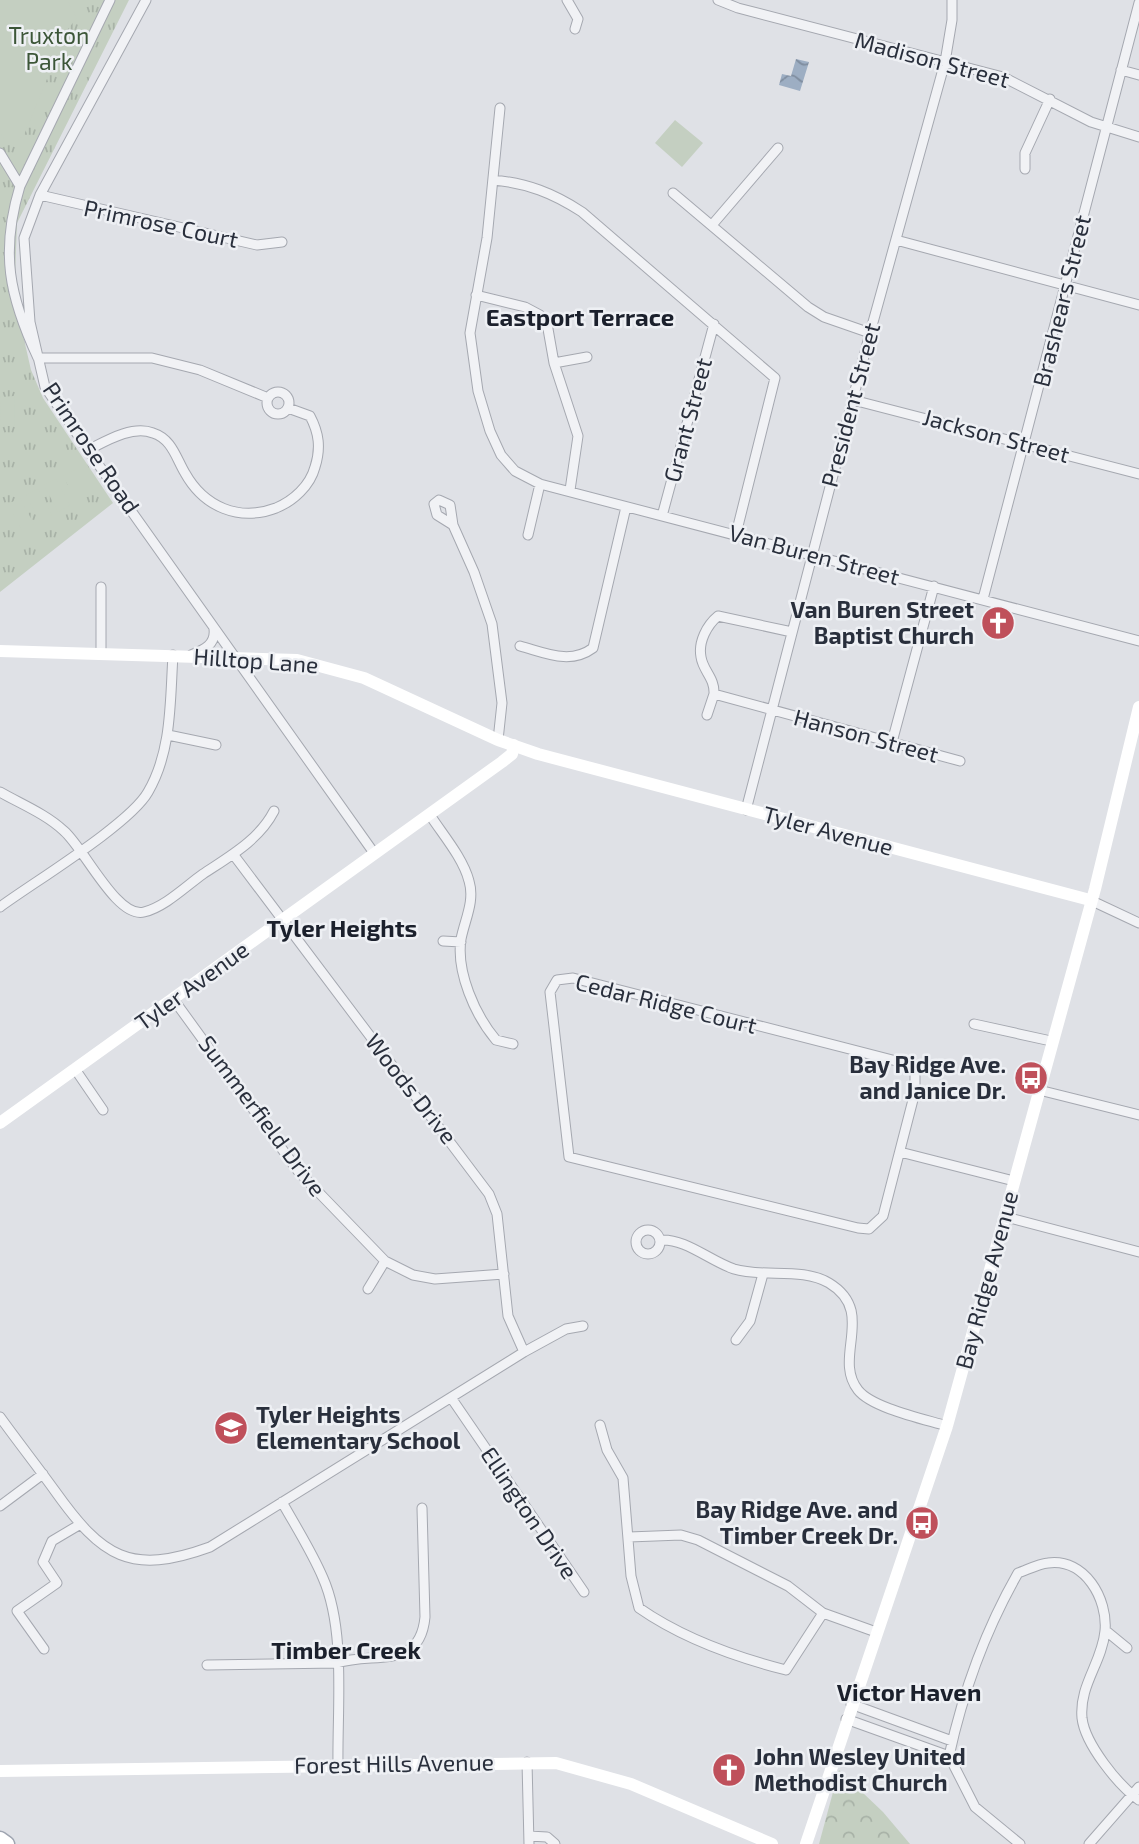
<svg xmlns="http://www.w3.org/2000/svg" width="1139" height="1844" font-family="'Exo 2',sans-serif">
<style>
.forest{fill:url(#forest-crowns)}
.park{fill:url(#park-tufts)}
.garden{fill:#c4cfc1}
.water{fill:url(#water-waves)}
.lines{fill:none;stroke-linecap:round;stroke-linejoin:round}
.street-casing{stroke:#a5a8b0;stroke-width:11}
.primary-casing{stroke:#9fa5b1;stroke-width:17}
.street{stroke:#f1f2f5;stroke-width:9}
.secondary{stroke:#fff;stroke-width:12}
.primary{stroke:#fff;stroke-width:14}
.labels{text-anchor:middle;stroke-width:5;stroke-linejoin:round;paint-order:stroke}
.park-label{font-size:23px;fill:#3c5638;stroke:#eef0f4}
.street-label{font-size:23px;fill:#292f3c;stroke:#eef0f4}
.poi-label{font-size:23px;font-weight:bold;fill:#292f3c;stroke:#eef0f4;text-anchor:end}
.neighbourhood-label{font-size:24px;font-weight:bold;fill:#1b202c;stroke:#eef0f4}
</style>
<defs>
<pattern id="forest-crowns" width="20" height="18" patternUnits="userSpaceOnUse" patternTransform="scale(1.75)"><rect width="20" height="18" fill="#c4cfc1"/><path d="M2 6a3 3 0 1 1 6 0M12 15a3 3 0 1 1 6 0" fill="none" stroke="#a8b2a7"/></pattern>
<pattern id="park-tufts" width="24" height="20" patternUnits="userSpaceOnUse" patternTransform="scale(1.75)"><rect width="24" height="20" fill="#c4cfc1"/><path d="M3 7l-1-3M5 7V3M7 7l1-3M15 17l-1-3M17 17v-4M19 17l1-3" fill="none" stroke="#a8b2a7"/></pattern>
<pattern id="water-waves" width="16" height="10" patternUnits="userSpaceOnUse" patternTransform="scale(1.75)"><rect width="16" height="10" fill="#9daec3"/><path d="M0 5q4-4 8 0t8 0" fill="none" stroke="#808ea0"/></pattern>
</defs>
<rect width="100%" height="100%" fill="#dfe1e6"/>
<path class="forest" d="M839,1770L883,1812L910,1844H819Z"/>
<path class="park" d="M0,0H129L17,223L15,278L23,335L31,370L43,398L113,503L0,592Z"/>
<path class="garden" d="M0,0H67L77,18L67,30L24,135L18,140H5L0,133Z
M675,120L703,143L682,167L655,143Z
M14,396L15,426H1L0,397Z
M75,470L88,496L76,502L63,476Z
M56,479L70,505L58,512L44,485Z
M38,489L52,515L40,521L26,495Z
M20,498L34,524L22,530L8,504Z"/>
<path class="water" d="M796,59L809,62L800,91L779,85L782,74L791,76Z"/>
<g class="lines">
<g class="street-casing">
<path id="street" d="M110,0L20,186C0,252 9,296 38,358H152L200,370L268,398
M146,0L40,195L24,238L30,322L45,387L88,450L374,853
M567,0L578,19L575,29
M718,0L738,8L1003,77L1091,122L1139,137
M1121,70L1139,75
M500,108L487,238L470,333L478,391L490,431L501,455L515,471L540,484L1139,641
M0,153L20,186
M1025,169V153L1050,99
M493,180C527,183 553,193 582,212L775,378L736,534
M673,193L808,307L824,317L870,333
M40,195L257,245L282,242
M712,225L778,148
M896,240L1139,305
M476,295L525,307L540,315L548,329L554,363L578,436L570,490
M554,363L587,357
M267 403a11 11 0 1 1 22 0a11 11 0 1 1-22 0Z
M853,400L1139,474
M88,450C106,441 132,425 153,433C172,439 176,458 185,473C204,507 239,522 276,508C293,501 310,486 315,467C321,448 319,433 310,416L288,408
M662,516L714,324
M453,525L437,515L434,504L439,500L450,505L453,525L474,572L492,624L502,703L498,740
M528,535L540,484
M983,599L1139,3
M792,632L718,616C707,625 698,642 701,657C703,671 715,678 714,694L960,761
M520,646C546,653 570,665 593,648L626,507
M101,653V587
M191,655C203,650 216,645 214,629
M707,715L714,694
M168,735L216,745
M892,742L934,586
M0,792C21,804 46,814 64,831C84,848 117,919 144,912C165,907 186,886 203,874C230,856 259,840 274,811
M746,810L870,333L945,62L952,20V0
M430,815C443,835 463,858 469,881C475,901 465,919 461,939C456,972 475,1015 496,1040L513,1044
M233,854L489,1194L497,1214L508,1316L524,1352
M1090,900L1139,923
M0,907C34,882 130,824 148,792C172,751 170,701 173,655
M443,941L461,942
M573,978L908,1064L915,1072V1092L883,1216L869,1229L858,1228L569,1157L550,992L557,980Z
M174,1000L298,1171L385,1261L413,1275L435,1279L504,1274
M974,1024L1051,1041
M75,1069L103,1110
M1039,1090L1139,1115
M900,1152L1014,1181
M1006,1217L1139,1252
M636 1242a12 12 0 1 1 24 0a12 12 0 1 1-24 0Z
M660,1240C685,1238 710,1261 734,1269C764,1278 802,1267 829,1283C877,1312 832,1357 858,1390C872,1408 924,1419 947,1426
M368,1289L385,1261
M736,1340L750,1321L763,1274
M452,1399L584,1592
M0,1417C18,1442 37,1466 55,1491C102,1557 130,1576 210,1547L524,1352L566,1329L583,1326
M600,1425L607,1450L623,1478L631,1576L639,1608C682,1638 735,1657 786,1670L823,1613
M282,1502C296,1527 312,1552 323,1578C346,1630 337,1708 338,1765
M0,1506L43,1474
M629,1537L681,1535L698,1540L788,1586L823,1613L876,1632
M1105,1630L1127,1648
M44,1649L17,1611L57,1583L43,1562L52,1541L79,1525
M207,1665L337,1663C374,1651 420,1671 425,1617L422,1508
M851,1704L952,1741
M846,1719L949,1756
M527,1762L529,1844
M529,1836L547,1837L555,1844
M1020,1844L975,1807L949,1756C963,1692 986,1629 1018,1573C1027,1570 1038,1564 1048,1563C1085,1558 1108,1599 1105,1631C1102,1663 1079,1685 1082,1718C1085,1744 1118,1785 1139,1800
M1089,1844L1139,1787"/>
</g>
<g class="primary-casing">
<path id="primary" d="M0,1839L7,1844"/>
</g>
<use href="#street" class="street"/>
<path class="secondary" d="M0,651L297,660L364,678L498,740L538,754L1090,900
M0,1123L502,762L512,754L514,745
M0,1771L556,1763L631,1784L772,1844
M806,1844L947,1426L1095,889L1139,707"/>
<use href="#primary" class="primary"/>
</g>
<defs>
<g id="church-disc" transform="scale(1.75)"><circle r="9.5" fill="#bf505b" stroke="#eef0f4"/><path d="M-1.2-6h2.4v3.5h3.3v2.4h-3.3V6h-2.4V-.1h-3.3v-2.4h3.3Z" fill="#fff"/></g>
<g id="bus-disc" transform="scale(1.75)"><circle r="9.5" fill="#bf505b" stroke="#eef0f4"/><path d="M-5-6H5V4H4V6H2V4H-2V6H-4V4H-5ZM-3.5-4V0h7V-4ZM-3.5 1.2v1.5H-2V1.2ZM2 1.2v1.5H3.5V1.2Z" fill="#fff"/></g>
<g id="school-disc" transform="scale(1.75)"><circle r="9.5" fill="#bf505b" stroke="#eef0f4"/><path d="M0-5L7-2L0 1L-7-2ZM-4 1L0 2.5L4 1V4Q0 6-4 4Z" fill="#fff"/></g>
</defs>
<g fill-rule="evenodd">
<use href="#church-disc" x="998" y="623"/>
<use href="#bus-disc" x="1031" y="1078"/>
<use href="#school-disc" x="231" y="1428"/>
<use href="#bus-disc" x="922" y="1523"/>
<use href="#church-disc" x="729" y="1770"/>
</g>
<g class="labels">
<g class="park-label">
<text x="49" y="44">Truxton<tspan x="49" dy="26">Park</tspan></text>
</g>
<g class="street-label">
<text transform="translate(932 60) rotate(15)" y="8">Madison Street</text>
<text transform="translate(161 224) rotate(12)" y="8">Primrose Court</text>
<text transform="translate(1062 301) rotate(-76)" y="8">Brashears Street</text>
<text transform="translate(851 405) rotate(-75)" y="8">President Street</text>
<text transform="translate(688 420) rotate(-75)" y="8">Grant Street</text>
<text transform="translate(996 436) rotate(15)" y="8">Jackson Street</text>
<text transform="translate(91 448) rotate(56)" y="8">Primrose Road</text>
<text transform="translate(814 555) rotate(15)" y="8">Van Buren Street</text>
<text transform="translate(256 661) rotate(4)" y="8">Hilltop Lane</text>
<text transform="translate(866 736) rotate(15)" y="8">Hanson Street</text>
<text transform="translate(828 831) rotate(15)" y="8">Tyler Avenue</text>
<text transform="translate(192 986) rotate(-36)" y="8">Tyler Avenue</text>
<text transform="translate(666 1004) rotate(14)" y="8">Cedar Ridge Court</text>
<text transform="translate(411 1089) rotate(52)" y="8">Woods Drive</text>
<text transform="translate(262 1116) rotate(53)" y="8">Summerfield Drive</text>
<text transform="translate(987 1280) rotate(-75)" y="8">Bay Ridge Avenue</text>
<text transform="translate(529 1513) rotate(56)" y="8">Ellington Drive</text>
<text transform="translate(394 1764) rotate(-1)" y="8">Forest Hills Avenue</text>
</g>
<g class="poi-label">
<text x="974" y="618">Van Buren Street<tspan x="974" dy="26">Baptist Church</tspan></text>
<text x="1006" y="1073">Bay Ridge Ave.<tspan x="1006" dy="26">and Janice Dr.</tspan></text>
<text x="256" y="1423" text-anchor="start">Tyler Heights<tspan x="256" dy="26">Elementary School</tspan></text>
<text x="898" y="1518">Bay Ridge Ave. and<tspan x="898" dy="26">Timber Creek Dr.</tspan></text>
<text x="754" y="1765" text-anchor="start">John Wesley United<tspan x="754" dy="26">Methodist Church</tspan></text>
</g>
<g class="neighbourhood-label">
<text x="580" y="326">Eastport Terrace</text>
<text x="342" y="937">Tyler Heights</text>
<text x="346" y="1659">Timber Creek</text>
<text x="909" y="1701">Victor Haven</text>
</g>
</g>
</svg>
